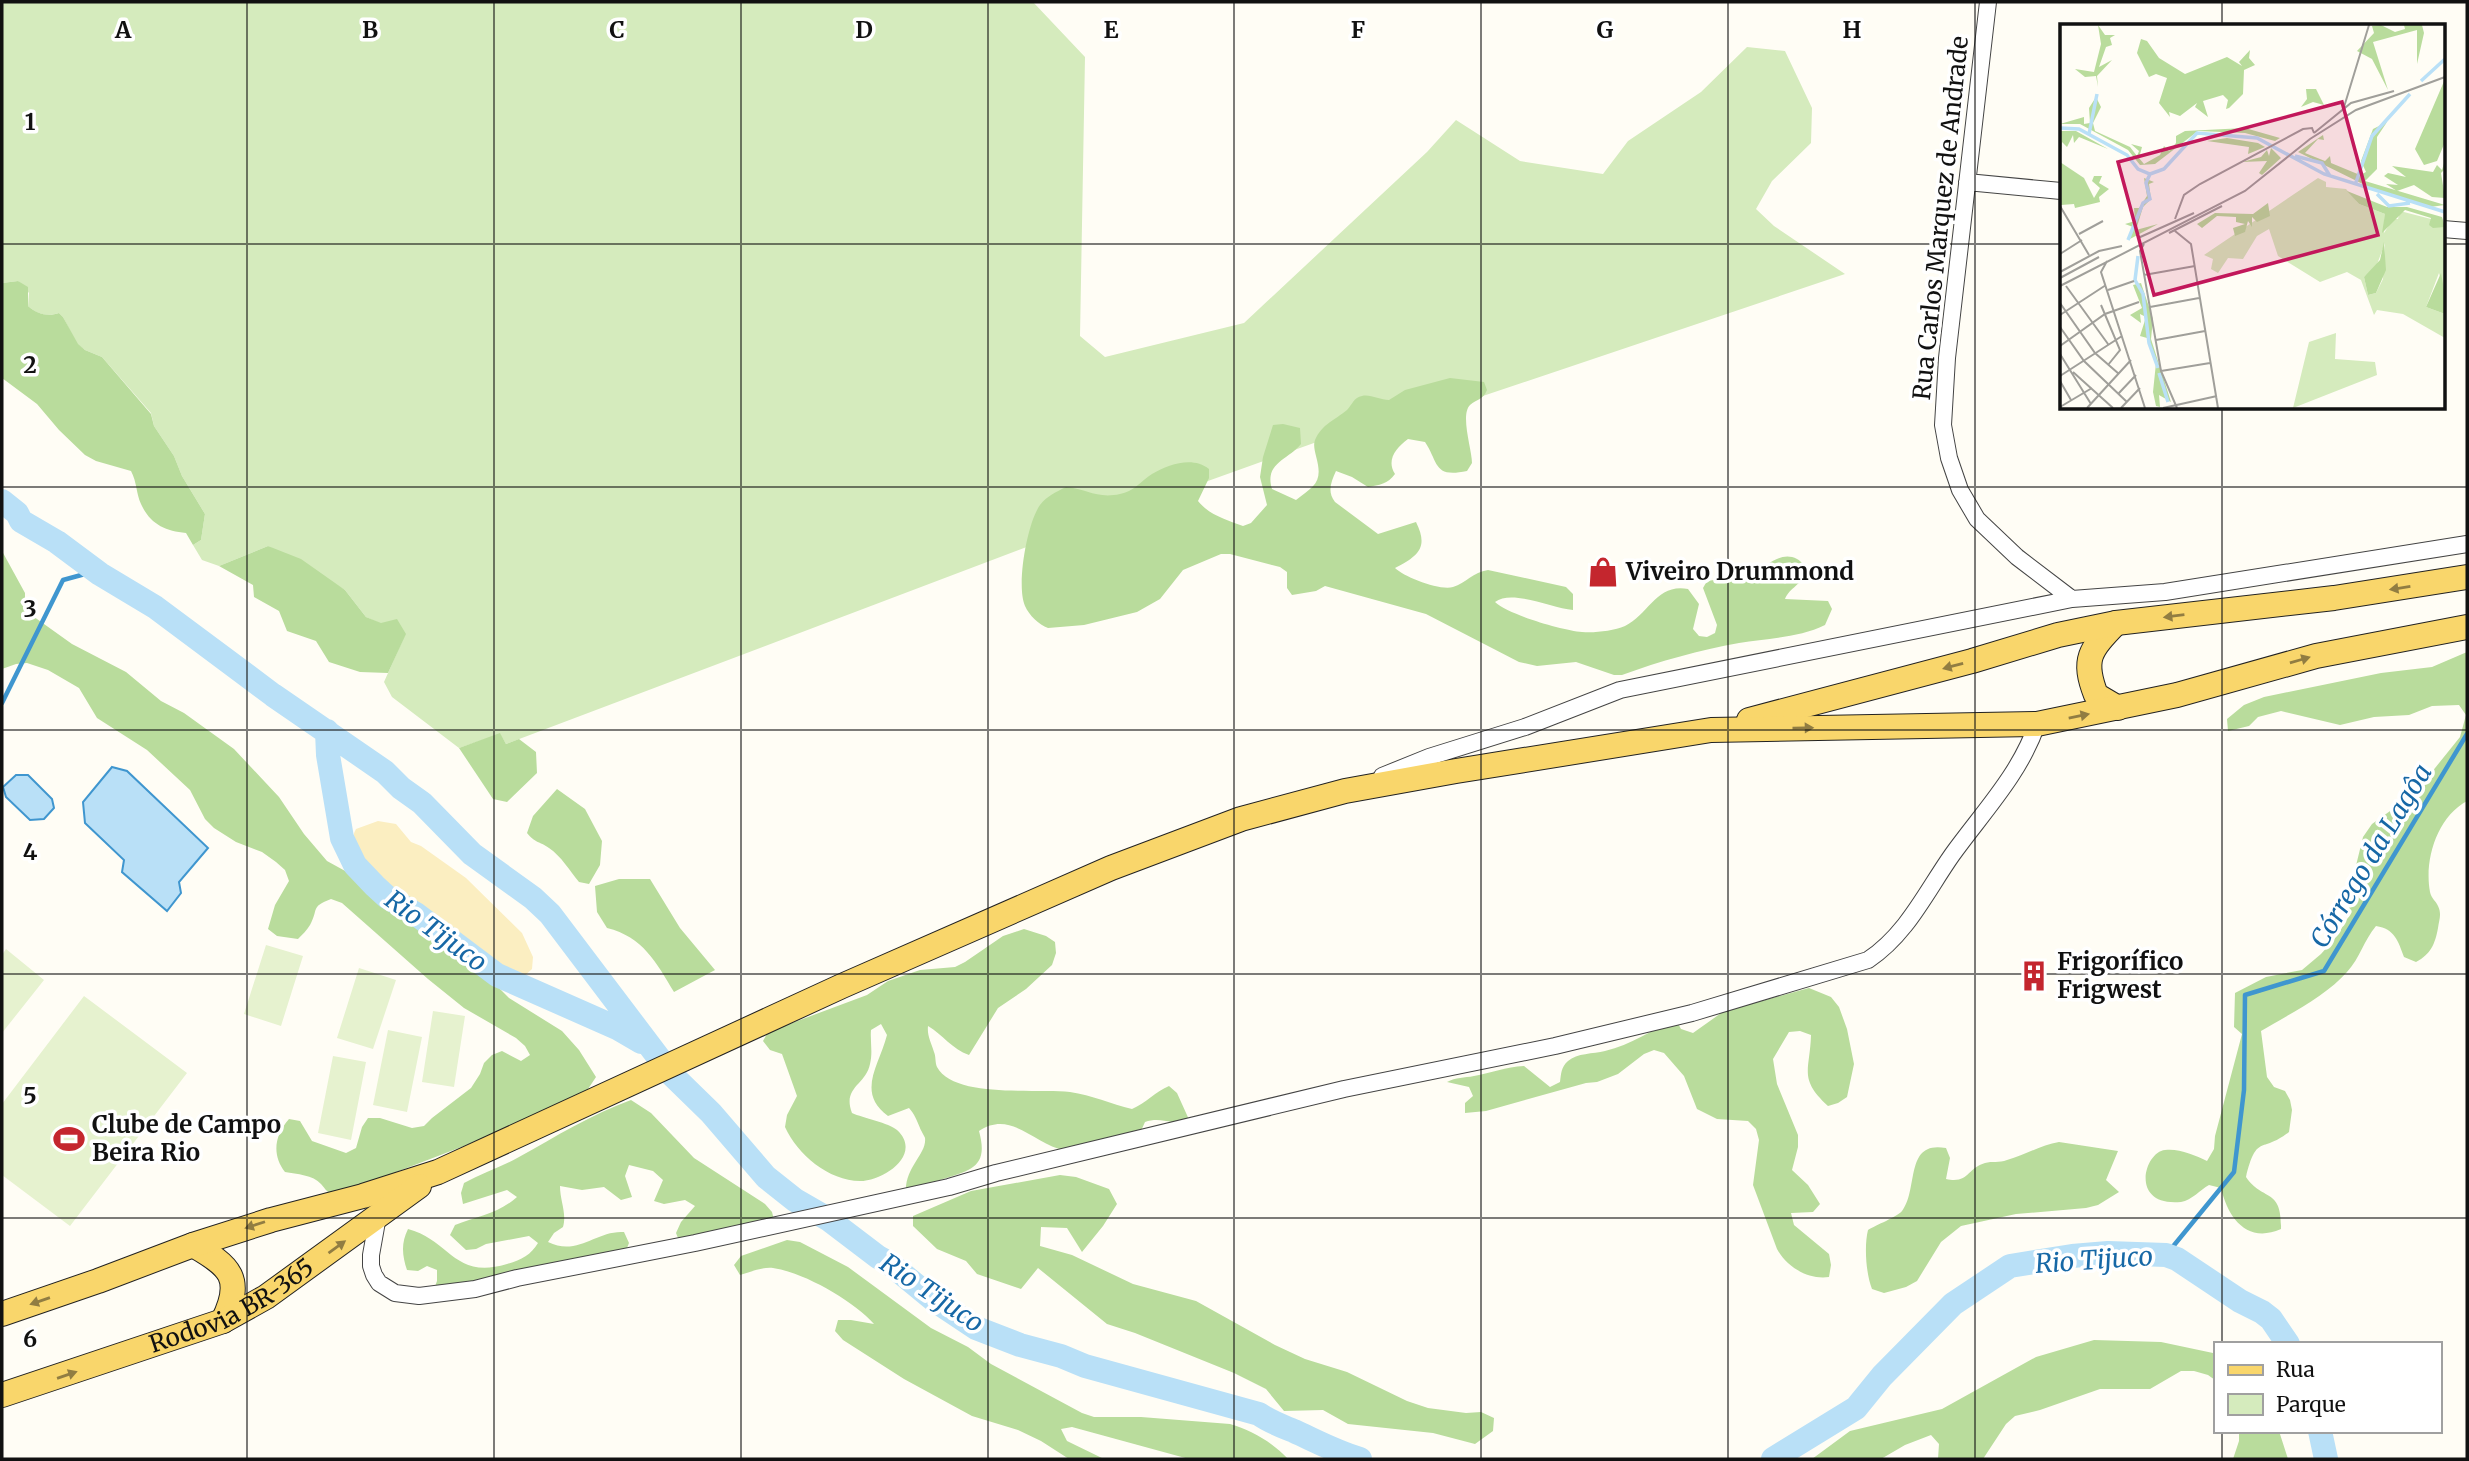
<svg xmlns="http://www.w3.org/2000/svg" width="2469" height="1461" font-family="Merriweather,serif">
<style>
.green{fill:#d5ebbd}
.forest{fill:#b9dc9c}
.sand{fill:#fbeec1}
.pitch{fill:#e6f2cf}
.water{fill:#b9e0f7;stroke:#3f96cf;stroke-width:2}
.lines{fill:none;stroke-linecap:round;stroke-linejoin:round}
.stream{stroke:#3f96cf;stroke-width:4.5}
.river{stroke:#b9e0f7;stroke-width:24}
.minor-casing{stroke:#444;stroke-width:18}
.primary-casing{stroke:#222;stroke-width:26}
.minor{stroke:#fff;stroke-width:16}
.primary{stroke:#f9d66b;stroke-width:24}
.oneway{fill:#917d42}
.grid{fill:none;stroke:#111;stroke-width:2;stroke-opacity:0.55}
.labels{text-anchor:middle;stroke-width:7;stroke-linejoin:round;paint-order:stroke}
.street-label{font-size:24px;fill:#111;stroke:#fff}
.poi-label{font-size:24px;font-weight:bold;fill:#111;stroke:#fff;text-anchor:start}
.water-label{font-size:26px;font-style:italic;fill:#1768a6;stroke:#fff}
.inset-river{fill:none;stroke:#b9e0f7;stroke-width:3.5}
.inset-road{fill:none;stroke:#a09f9a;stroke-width:2}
.view{fill:#c2185b;fill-opacity:0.15;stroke:#c2185b;stroke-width:3.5}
.inset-edge{fill:none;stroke:#111;stroke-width:3.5}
.grid-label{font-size:23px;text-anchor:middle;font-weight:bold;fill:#111;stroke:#fff;stroke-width:7;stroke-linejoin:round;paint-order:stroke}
</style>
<rect width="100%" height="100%" fill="#fffdf5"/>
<path class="green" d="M2,2H1033L1085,57L1080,336L1105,357L1244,323L1427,152L1456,120L1520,161L1603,174L1628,141L1701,92L1747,47L1785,51L1812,108L1811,143L1772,181L1756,209L1774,226L1845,274L1465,402L1431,401L1077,528L506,744L500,734L459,748L392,697L384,682L405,635L366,617L345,590L268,546L219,566L202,560L193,545L201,540L205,514L182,476L174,456L154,426L151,413L102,357L85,350L77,344L63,317L59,313C47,317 37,314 28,306L29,293L18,281L2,283Z"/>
<path class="forest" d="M18,281L28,287V306C37,314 48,317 59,313L63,317L78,344L85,350L102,357L151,414L154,426L174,456L182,476L205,514L201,540L193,545L186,533C165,531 150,524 141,504C136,493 137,482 131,471L96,461L85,455L59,430L37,404L2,378V283Z
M1450,378L1484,382L1487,390C1483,400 1477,399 1470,405C1460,415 1472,450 1472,463L1467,471C1433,478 1439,463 1425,442L1408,439C1396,448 1386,460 1395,474C1388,484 1379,485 1368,487L1352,477L1336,471C1331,482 1327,492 1335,502L1378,534L1416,522C1429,548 1418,556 1395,568C1404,577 1440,591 1453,587C1466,583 1473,572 1488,570L1566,587L1573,594V610C1551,608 1512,589 1495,602C1509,615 1562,630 1582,632C1595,633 1613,631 1625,626C1649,614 1657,583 1688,589L1699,604L1693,629L1699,636L1707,637L1715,633L1717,625L1703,588L1707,581C1721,579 1738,578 1751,573C1766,568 1780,550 1797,559C1803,562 1805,567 1804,573C1803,584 1789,588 1785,599L1828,601L1832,609L1825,625C1799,638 1767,638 1739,643C1700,650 1660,661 1622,675H1614L1576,662L1537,666L1519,662L1426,614L1325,586L1316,591L1292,595L1287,588V572L1280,567L1230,554H1221L1183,570L1160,599L1137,612L1084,625L1048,628C1039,625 1029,615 1025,606C1016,586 1027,523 1040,505C1047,496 1056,492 1066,487C1087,489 1097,499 1120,494C1133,492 1141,481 1152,474C1169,464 1193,456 1209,469V478L1198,501C1209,515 1227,520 1243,526L1251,523L1267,505L1260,477L1263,457L1273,425L1283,424L1300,428L1301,444C1288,460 1264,463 1272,489L1296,500C1316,485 1323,482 1316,456C1315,451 1313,445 1315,440C1322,424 1335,420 1347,410C1352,405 1354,397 1362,396C1370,394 1380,400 1389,400L1405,390Z
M268,546L301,559L345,590L366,617L381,623L397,619L406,634L388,673L360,672L329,662L316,641L287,631L279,611L254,597L253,585L219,566Z
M2,551L25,593V604L30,614L72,644L126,672L161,701L184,713L234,749L279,797L304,834L327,861L367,883L386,899L445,940L483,972L509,998L562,1031L579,1050L596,1077L588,1089L569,1101L464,1146L334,1196C327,1192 326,1190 321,1184C313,1175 297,1174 285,1172C272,1155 274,1136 289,1119L300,1121L312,1141L346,1153L356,1148L362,1127L368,1118H380L412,1128L424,1126L432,1118L471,1088L480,1074L484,1063L492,1055L502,1051L521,1061L530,1055L525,1046L516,1038L464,1008L428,979L342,903L331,899C310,907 319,909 310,925C307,930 302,935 298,939L277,936L268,929L275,905L289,881L285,870L276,862L262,852L236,842L214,828L205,819L190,790L147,750L97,718L79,688L48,670L27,663L16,664L2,669Z
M2467,652V801C2437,817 2424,860 2430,892C2431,898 2436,901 2438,906C2442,914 2439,920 2438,928C2435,944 2431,954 2416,962L2404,957C2398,941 2395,929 2376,926C2364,940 2360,958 2347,972C2326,996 2288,1015 2261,1031L2267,1077L2274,1087L2285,1091L2290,1100L2292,1110L2289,1132C2261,1154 2257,1133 2246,1177C2263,1202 2282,1187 2281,1229C2247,1244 2228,1218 2221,1188L2209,1185C2200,1190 2192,1200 2181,1202C2129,1207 2144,1152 2165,1150C2178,1148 2195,1155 2207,1161L2214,1149L2215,1136L2242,1034L2234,1027L2235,993L2266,977L2302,970L2321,954L2337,936L2349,916L2350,890L2363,837L2372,824L2404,801L2427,778L2460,737L2466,715L2459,705L2432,706L2409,715L2374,717L2340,725L2281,711L2258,717L2249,726L2228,731L2227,719L2244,705L2264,697L2381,673L2432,667Z
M500,733L506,744L519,739L536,752L537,773L507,802L493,799L459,748Z
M557,789L585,809L602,841L600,865L589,884L579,882C570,871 561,856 549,848C539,841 535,843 527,833L533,816Z
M619,879H650L680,928L715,970L674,992C656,962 643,937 607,928L597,912L595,886Z
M1024,929L1046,936L1055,942L1056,953L1052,965L1026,989L998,1008L969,1055C952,1049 943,1035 928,1026C927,1036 931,1042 934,1052C936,1056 935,1063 937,1067C954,1099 1038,1088 1070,1092C1092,1095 1111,1104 1132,1109C1146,1103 1155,1092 1169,1086L1177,1093L1191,1124C1174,1125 1161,1116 1145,1122L1140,1133C1124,1137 1080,1152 1065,1150C1035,1146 1012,1109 979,1131C989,1167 971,1170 943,1179C929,1184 921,1189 906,1191C905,1167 927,1154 925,1138C925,1137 920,1129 920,1128C916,1119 915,1115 909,1108L888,1116C856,1092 879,1066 887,1035L881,1024L871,1030C870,1041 873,1052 870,1064C866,1085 842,1087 852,1113C863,1118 889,1123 897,1130C923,1154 884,1181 860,1181C829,1181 797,1154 785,1127L787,1115L797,1096L782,1054L770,1050L763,1041L768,1032L867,995L888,981L920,970L955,967L965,962L1003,936Z
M1809,988L1831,997L1839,1007L1847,1029L1854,1064L1847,1097L1838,1103L1828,1106C1798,1078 1810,1071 1811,1035L1800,1031L1789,1032L1773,1059L1777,1084L1798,1135V1147L1792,1170L1808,1185L1820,1204L1813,1212L1791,1213L1794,1225L1829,1254L1831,1265L1829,1277C1808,1280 1787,1267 1777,1249L1753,1185L1759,1140L1756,1129L1748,1121L1717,1119L1697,1109L1684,1076L1664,1053L1654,1050L1644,1054L1618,1074L1597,1082L1586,1083L1486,1111L1465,1113V1103L1473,1096L1469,1087L1447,1082C1456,1077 1464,1078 1474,1076C1491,1073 1506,1067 1524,1066L1550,1087L1560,1082C1561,1074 1561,1067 1568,1061C1577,1053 1593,1054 1605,1051C1631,1045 1652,1029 1676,1020L1681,1029L1693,1033L1724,1011L1735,1005L1758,1002Z
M631,1100L651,1113L694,1158L765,1204L772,1212L775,1224L680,1243L676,1233L681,1222L695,1206L685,1200L664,1204L654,1201L663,1180L653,1171L629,1165L625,1176L632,1197L621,1200L604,1187L582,1190L560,1186C560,1201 567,1213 563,1227L554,1233L548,1242C578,1257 596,1230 624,1232L629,1243L625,1253L433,1292L437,1281V1270L427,1266L418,1271L407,1270C402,1255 401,1243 408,1229C450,1240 454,1280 507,1264C521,1260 531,1255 538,1243L529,1236L486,1244L476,1249L466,1250L450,1235L455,1225C478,1216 498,1214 517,1197L507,1190L463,1204L461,1193L464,1183C482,1173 501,1167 519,1157C555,1137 592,1114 631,1100Z
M2059,1142L2118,1151L2106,1180L2119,1192L2098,1205L2086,1208L2016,1214L1961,1226L1941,1242L1917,1281L1906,1287L1884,1293L1872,1289C1866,1274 1864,1246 1868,1230C1876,1225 1897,1217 1902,1211C1919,1189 1904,1140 1946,1148L1950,1158L1946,1179C1969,1184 1967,1168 1985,1163C1992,1161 1999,1163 2007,1160C2025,1155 2041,1145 2059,1142Z
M1060,1175L1076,1177L1109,1189L1117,1204L1103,1226L1082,1252L1067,1228L1041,1227L1040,1246L1072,1255L1133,1284L1196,1301L1275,1345L1305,1359L1347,1372L1407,1401L1428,1408L1466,1413L1481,1412L1494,1418L1493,1431L1475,1444L1433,1433L1348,1424L1323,1410L1284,1411L1266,1389L1234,1373L1135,1333L1107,1324L1038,1268L1021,1289L977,1274L966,1261L937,1249L913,1226V1216L971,1191Z
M787,1240L800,1242L848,1267L931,1328L968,1347L991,1364L1082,1413L1094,1417H1141L1230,1424C1252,1430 1273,1443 1288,1459H1189L1072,1427L1061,1429L1067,1441L1104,1459H1069L1041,1441L1018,1430L972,1416L904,1379L843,1340L835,1331L838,1320H851L874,1324C854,1301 803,1272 773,1268C761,1267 751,1272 740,1275L734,1265L741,1256Z
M2094,1340L2161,1342L2213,1353L2215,1354V1380L2208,1375L2194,1371H2181L2150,1389H2100L2040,1410L2015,1416L2006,1424L1983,1459H1938L1939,1444L1931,1435L1905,1445L1881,1459H1812L1850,1431L1942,1409L2036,1357Z
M2239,1431H2279L2288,1459H2233L2239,1441Z"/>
<path class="sand" d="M378,821L396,824L411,842L421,846L466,878L522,933L533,957L532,969L521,979C496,967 476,949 453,933C428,916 334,869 356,829Z"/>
<path class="pitch" d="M266,945L303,956L281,1026L244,1014Z
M6,949L44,980L2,1033V955Z
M359,968L396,980L373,1049L337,1038Z
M84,996L187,1073L70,1226L2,1175V1104Z
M433,1011L465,1016L454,1087L422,1082Z
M388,1030L422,1037L407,1112L373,1105Z
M333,1056L366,1062L351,1140L318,1133Z"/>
<path class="water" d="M112,767L127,771L208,848L179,882L181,893L167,911L122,872L124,860L85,823L83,802Z
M16,775H28L52,799L54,808L44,819L30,820L6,797L3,787Z"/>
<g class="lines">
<path class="stream" d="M2,703L63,580L96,571
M2166,1255L2234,1172L2244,1090L2245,995L2324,971L2467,734"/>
<path class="river" d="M2,501L17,513L21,521L57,542L100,574L155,607L273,695L385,772L401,788L422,803L472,854L533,898L550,914L671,1074L711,1113L766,1177L795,1200L828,1219L878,1257L889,1263L934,1300L976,1328L1020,1345L1061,1356L1085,1366L1259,1414C1270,1422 1282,1426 1294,1431C1316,1441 1336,1452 1360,1459
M327,731L328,755L342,838L355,865L375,886L387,897L416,914L497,975L617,1028L641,1042
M2320,1431L2326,1459
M1773,1459L1856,1408L1882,1376L1953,1304L2010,1266L2072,1256L2108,1253L2166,1255L2177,1259L2240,1301L2262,1312L2271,1319L2288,1344"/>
<g class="minor-casing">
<path id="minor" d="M1988,2L1947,358L1943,425L1949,458L1960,490L1977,519L2017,557L2072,599
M1967,182L2061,191
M2443,229L2467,231
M1382,776L1429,757L1525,727L1620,690L2072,599L2165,592L2467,544
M378,1216L371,1255V1266L374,1275L379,1283L395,1293L419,1296L475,1289L517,1278L695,1243L949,1187L996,1173L1344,1089L1555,1046L1692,1013L1868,960C1907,934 1926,892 1952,855C1983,812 2020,774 2037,724"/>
</g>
<g class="primary-casing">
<g id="primary">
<path d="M2116,623C2090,650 2082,659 2096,695L2118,708"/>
<path d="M1749,720L1972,661L2058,635L2116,623L2334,598L2467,577"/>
<path d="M193,1245C230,1266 244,1278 223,1321"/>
<path d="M2,1314L98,1281L193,1245L271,1220L363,1196L438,1172L842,986L1111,868L1241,819L1345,791L1456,771L1711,730L2037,724L2177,695L2316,656L2467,627"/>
<path id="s1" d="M2,1395L223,1321L266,1297L419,1186"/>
</g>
</g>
<use href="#minor" class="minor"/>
<use href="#primary" class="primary"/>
</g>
<defs><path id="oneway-solid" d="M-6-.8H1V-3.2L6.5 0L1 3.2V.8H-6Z" transform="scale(1.75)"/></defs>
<g class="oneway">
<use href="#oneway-solid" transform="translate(2400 588) rotate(171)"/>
<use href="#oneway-solid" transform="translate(2174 616) rotate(173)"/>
<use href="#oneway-solid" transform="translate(2300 660) rotate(-16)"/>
<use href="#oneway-solid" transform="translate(1953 666) rotate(165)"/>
<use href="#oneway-solid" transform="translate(2079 716) rotate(-11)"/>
<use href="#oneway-solid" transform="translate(1803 728) rotate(-1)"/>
<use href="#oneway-solid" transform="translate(255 1225) rotate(162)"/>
<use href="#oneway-solid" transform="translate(337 1247) rotate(-36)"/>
<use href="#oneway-solid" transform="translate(40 1301) rotate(161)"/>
<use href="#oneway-solid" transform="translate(67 1375) rotate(-19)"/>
</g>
<path class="grid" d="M247,2V1459M494,2V1459M741,2V1459M988,2V1459M1234,2V1459M1481,2V1459M1728,2V1459M1975,2V1459M2222,2V26M2,244H2061M2443,244H2467M2222,408V1344M2,487H2467M2,730H2467M2,974H2467M2,1218H2467M2222,1431V1459"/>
<defs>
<g id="shop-bare" transform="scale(2.415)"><path d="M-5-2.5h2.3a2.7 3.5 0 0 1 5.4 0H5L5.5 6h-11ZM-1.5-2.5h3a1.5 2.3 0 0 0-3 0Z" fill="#c4262e" stroke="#fff" stroke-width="2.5" paint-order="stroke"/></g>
<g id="building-bare" transform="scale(2.415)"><path d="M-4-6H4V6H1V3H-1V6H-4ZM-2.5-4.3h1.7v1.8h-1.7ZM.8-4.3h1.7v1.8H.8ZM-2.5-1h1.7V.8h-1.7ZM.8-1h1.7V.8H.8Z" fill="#c4262e" stroke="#fff" stroke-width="2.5" paint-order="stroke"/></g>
<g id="stadium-bare" transform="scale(2.415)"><path d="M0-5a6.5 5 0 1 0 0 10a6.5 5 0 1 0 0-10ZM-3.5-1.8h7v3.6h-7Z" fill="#c4262e" stroke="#fff" stroke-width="2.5" paint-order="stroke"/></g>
</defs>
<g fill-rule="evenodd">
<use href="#shop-bare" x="1603" y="572"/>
<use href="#building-bare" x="2034" y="976"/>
<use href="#stadium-bare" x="69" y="1139"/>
</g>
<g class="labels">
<g class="street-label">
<text transform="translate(1941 218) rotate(-84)" y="8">Rua Carlos Marquez de Andrade</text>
<text dy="8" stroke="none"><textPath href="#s1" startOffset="247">Rodovia BR-365</textPath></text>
</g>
<g class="poi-label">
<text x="1626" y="580">Viveiro Drummond</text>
<text x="2057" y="970">Frigorífico<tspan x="2057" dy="28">Frigwest</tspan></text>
<text x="92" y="1133">Clube de Campo<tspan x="92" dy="28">Beira Rio</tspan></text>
</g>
<g class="water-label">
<text transform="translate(2371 856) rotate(-59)" y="9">Córrego da Lagôa</text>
<text transform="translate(436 931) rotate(36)" y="9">Rio Tijuco</text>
<text transform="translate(2094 1260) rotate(-4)" y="9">Rio Tijuco</text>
<text transform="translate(932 1293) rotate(34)" y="9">Rio Tijuco</text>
</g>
</g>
<g transform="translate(2060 24)">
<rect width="385" height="385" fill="#fffdf5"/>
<path d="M258,154L266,158V163L286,165L299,180L325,190L324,209L333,195H338L340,187L371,195L378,192L369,201L385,203V271L379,249L366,283L385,290V314L343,290L317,286L314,291L301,256L287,248L260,258L218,232L209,205L197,212L183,235L168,234L158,249L151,245L153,235L144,231ZM325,219L323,255L316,269L308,271L304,253L316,243ZM276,309L275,335L315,338L317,351L233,384L249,318Z" fill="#d5ebbd" fill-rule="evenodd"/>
<path d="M38,1L45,11H55L50,14L52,21L46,23L39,43L52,36L37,52L38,63L36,52L25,53L15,45L34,48L41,20ZM321,1L335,8L345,5L344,1H362L364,9L357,40V6L313,18L328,66L312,35L297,27L314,9L312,2ZM81,15L87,17L99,34L125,50L167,33L182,42L179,38L190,26L189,34L195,41L184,46L183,70L169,84L166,85L168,76L163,71L143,77L148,93L135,83L137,79L120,92L109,88L110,93L99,79L107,54L96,50L89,53L77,29ZM385,55V118L377,137L364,141L355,125ZM246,65H256L264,81L253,78L241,83L247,75ZM36,73L41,83L33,99L35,107L70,123L77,132L79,127L71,120L82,123L79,134L84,140L100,131L104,122L109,127L116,119V112L125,107L185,104L220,114L215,117L185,109L138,107L95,140L80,141L68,126L20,100H0L24,93V100L30,99L29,84ZM327,98L317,113V145L305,157L385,181L370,183L321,169L238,128L263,111L264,116L258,115L245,129L265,137L270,132L271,139L300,151L306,148L301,137L313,105ZM0,107H16L48,125L19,113L14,119L13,111L7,123L2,118L1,129ZM167,114L198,119L205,123L188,130L189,123L147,117ZM211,124L221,134L202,151L199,149L207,137L182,138L201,133L207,126L209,132ZM385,136V145L381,149L385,174L372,173L354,161L337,167L326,160L338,161L324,152L328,149L346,153L332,142L373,148L377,141L382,146ZM0,138L24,154L34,174L40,164L32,157L34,152H42L39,159L49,165L39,173L40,178L15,184L14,180L1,181ZM84,154L94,158L89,160L91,175L83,183L76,206L98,200L70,215L73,203L65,200L75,197L74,184H79L87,172ZM287,167L327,183H347L382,193L385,203L373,204L369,201L371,194L345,186L322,209L325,190L299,180ZM208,179L210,192L197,198L192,193V203L188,197L185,208L175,212L173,204L185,200L176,198V193L157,192L142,204L137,200L155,189L193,190ZM324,218L326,246L316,269L308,271L304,253L320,236ZM381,249L385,271V290L366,283ZM81,259L93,295L91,315L111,378L99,371L100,383L96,382L93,368L96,339L87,314L80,312L86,293L80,290L81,299L70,291L82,284L73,261Z" fill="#b9dc9c"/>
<path class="inset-river" d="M361,57L385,35M0,104L19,105L67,131L78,145L90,150L104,145L137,109L197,114L264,150L385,188M29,110L37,70M235,132L262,139L270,152M295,161L312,112L350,70M317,170L329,182L350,179M68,216L83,179L90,175L86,159L90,150M78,232L75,256L83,270L89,319L98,344M99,349L108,378"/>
<path class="inset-road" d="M284,83L309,1M254,109L291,79L334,67M0,182L29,231M115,195L124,171L140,160L243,105L252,104L254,109M115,207L131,220L158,384M109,209L162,182M19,210L43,197M78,214L134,189M84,220L80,227L101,347L117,384M0,230L22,216M47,237L41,248L85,384M0,248L39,227L62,222M84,251L135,242M0,254L39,233M0,262L185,167L250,115L296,86L385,53M6,262L48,320M48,266L74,257M0,279L35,329L59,350M41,281L60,326L48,341M90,283L139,274M0,291L46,261M0,303L24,337L67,378M96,316L145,307M0,322L45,290L79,278M0,330L31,380M101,347L150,339M13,348L53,384M0,352L62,312M0,357L11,376M59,369L76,351M0,383L32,364M27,384L71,336M61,384L80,364M103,384L157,372"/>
<path class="view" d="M282,78L318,211L94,271L58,138Z"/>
<rect width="385" height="385" class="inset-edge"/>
</g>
<g class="grid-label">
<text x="123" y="38">A</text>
<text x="370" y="38">B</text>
<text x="617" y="38">C</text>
<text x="864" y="38">D</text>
<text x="1111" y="38">E</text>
<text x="1358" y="38">F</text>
<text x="1605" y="38">G</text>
<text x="1852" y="38">H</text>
<text x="30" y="130">1</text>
<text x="30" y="373">2</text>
<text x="30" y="617">3</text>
<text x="30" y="860">4</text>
<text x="30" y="1104">5</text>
<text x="30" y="1347">6</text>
</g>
<rect width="2469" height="1461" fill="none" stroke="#111111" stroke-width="7"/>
<rect x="2214" y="1342" width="228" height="91" fill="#ffffff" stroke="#a0a0a0" stroke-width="2"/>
<rect x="2228" y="1365" width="35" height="10" fill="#f9d66b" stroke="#a0a0a0" stroke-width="2"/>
<text x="2276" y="1377" font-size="21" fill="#111111">Rua</text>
<rect x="2228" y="1394" width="35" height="21" fill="#d5ebbd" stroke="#a0a0a0" stroke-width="2"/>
<text x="2276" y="1412" font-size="21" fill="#111111">Parque</text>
</svg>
